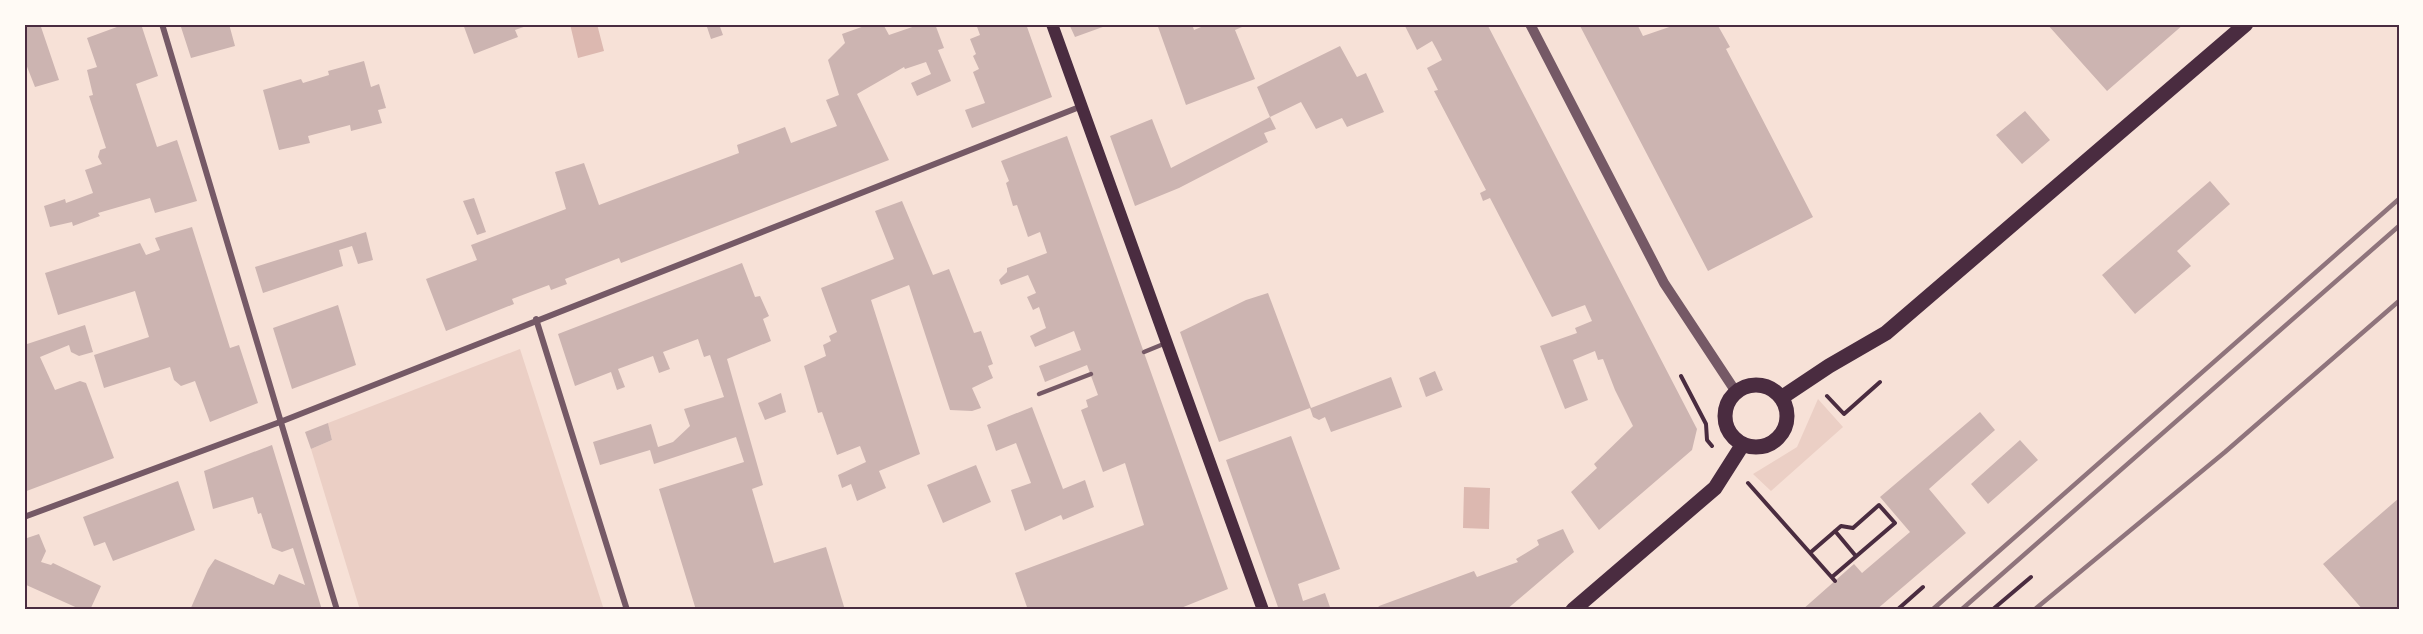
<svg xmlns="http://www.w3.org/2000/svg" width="2423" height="634" font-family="'PT Sans',sans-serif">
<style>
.green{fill:#ebcfc5}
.water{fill:#dcb8b0}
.building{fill:#ccb4b1}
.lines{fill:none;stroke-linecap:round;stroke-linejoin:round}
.path{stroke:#4a2c40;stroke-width:4}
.service{stroke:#755966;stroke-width:4.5}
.minor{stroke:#755966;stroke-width:6}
.tertiary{stroke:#755966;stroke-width:10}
.secondary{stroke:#4a2c40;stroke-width:12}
.primary{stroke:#4a2c40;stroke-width:15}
.rail{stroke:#8f747c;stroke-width:4.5}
.neatline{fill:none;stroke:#4a2c40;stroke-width:2}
</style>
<rect width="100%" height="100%" fill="#f7e1d7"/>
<path class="green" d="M520,349L604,610H360L311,449L332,440L328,423Z
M1818,399L1843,427L1771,491L1753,474L1797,447Z"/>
<path class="water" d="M570,24H597L604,51L578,58Z
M1464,487L1490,488L1489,529L1463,528Z"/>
<path class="building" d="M24,24H40L59,80L35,87L24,59Z
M125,24H141L158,76L136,84L157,147L177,140L197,201L155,213L150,198L98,213L100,216L73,226L72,222L50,227L44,206L65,199L66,203L93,193L85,170L102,164L98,157L100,150L106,148L89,96L93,95L87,70L97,67L87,38Z
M180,24H229L235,46L191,58Z
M463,24H532L515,30L518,37L474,54Z
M706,24H719L723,35L711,39Z
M870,24H883L889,35L921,24H935L944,48L938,50L951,81L917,96L911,83L931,74L926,62L905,69L904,67L857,94L889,160L621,263L619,258L565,279L567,284L551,290L549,285L512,299L514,304L446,331L426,279L477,260L471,245L566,209L555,172L584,163L599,205L739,153L737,145L785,127L791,143L837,126L826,100L839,95L828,60L845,43L842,34Z
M976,24H1026L1052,97L972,128L965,110L985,103L973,72L979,69L973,56L976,54L970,39L980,35Z
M1069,24H1111L1075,37Z
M1157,24H1192L1194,30L1208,24H1249L1235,30L1255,79L1186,105Z
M1404,24H1487L1697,429L1692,450L1599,530L1571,492L1597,468L1594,464L1633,426L1615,390L1603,359L1598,360L1595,351L1573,360L1588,400L1565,409L1540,346L1577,333L1575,328L1592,321L1585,305L1552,317L1490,198L1483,201L1480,193L1486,190L1434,91L1438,90L1427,68L1442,60L1437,50L1432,41L1417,50Z
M1579,24H1637L1643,36L1678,24H1717L1730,47L1726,49L1813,217L1708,271Z
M2047,24H2184L2107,91Z
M1340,46L1357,77L1366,73L1384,112L1347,127L1342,118L1316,129L1301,102L1270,117L1257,87Z
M364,61L371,87L379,84L386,108L378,110L382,123L351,131L350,125L308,136L310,143L279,150L263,90L301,79L303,83L329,75L328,71Z
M2025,111L2050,140L2022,164L1996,135Z
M1270,117L1276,129L1264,133L1268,142L1179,188L1135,206L1110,136L1152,119L1171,168Z
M1067,136L1228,589L1176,610H1028L1015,573L1144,525L1125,463L1103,472L1081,410L1088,407L1086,400L1098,395L1087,365L1045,382L1039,366L1081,350L1074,331L1035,347L1030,336L1046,328L1039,307L1033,310L1027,297L1036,293L1028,275L1001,285L999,280L1007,272V268L1047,253L1040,232L1028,237L1017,205L1013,206L1006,183L1009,181L1001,161Z
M2210,181L2230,204L2177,251L2191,266L2135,314L2102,275Z
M474,198L486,232L477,235L463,201Z
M902,201L933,275L949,269L974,333L981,331L993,364L988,366L993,378L972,388L981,408L972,411L950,410L909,285L871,300L920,454L879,471L886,488L857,501L851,484L842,488L838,475L866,462L860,446L837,455L822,412L818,413L804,366L826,356L823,345L831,341L829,336L837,332L821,288L894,259L875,211Z
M192,227L230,348L239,345L258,403L210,422L195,381L181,386L174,380L170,367L104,388L94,355L149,337L135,291L58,315L45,273L140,243L146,255L160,250L155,238Z
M366,232L373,260L358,264L352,246L339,250L343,266L263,293L255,267Z
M742,263L755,297L760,296L769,316L763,319L771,341L727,359L763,485L752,489L774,563L826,547L845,610H696L659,489L744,462L736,437L654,464L650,450L600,465L593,442L651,424L658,447L673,442L690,426L684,409L724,397L710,355L704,357L698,339L663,352L670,369L659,373L653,356L618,369L625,387L617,390L611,372L575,386L558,334Z
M1268,293L1311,408L1391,377L1402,407L1331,432L1325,417L1319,420L1313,417L1310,408L1219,442L1180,332L1246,300Z
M338,305L356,365L292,389L273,328Z
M85,325L93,352L79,356L71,352L69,345L40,357L55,390L80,381L86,383L114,458L24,492V345Z
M1435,371L1443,390L1426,397L1419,378Z
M781,393L786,412L765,420L758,403Z
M1032,407L1063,489L1085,480L1094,507L1063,520L1061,515L1025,531L1011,490L1031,483L1016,443L996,451L987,425Z
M1980,412L1995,430L1929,489L1966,533L1876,610H1802L1854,564L1862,573L1910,532L1880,497Z
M328,423L332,440L311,449L305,432Z
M1291,436L1340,569L1298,584L1303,601L1325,593L1331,610H1279L1226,460Z
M2020,440L2038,460L1988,504L1971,484Z
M272,445L322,610H190L208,569L215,559L274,585L279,574L305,585L293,548L282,552L272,548L261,513L258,514L253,497L213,509L204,471Z
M976,465L991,502L943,523L927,485Z
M178,481L195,530L113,561L105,542L94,546L83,517Z
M2399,498V610H2363L2323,564Z
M1563,529L1574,552L1506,610H1376L1379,606L1474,571L1477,577L1518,562L1516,559L1539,545L1537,540Z
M39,534L46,551L41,562L51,565L53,563L101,586L90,610H82L24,584V539Z"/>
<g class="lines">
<path class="path" d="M1681,376L1706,424L1707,440L1712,446
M1827,396L1844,414L1880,382
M1748,483L1835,581
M1835,531L1855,555
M1811,552L1841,526L1853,528L1879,505L1895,523L1832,577
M1897,610L1923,587
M1992,610L2031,577"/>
<path class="service" d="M1144,352L1166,343
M1039,394L1091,374"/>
<path class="minor" d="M162,24L337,610
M536,319L627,610
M24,517L280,422L1082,106"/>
<path class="tertiary" d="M1530,24L1664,283L1736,392"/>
<path class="secondary" d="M1052,24L1263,610"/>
<path class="primary" d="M1725 416a31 31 0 1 1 62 0a31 31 0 1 1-62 0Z
M1781,398L1829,366L1886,333L2246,24
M1573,610L1715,488L1743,444"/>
<path class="rail" d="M1932,610L2399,199
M1961,610L2399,226
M2034,610L2225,452L2399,301"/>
</g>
<rect width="2423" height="634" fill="none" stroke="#fffaf5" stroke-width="51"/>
<rect x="26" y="26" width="2372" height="582" class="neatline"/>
</svg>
